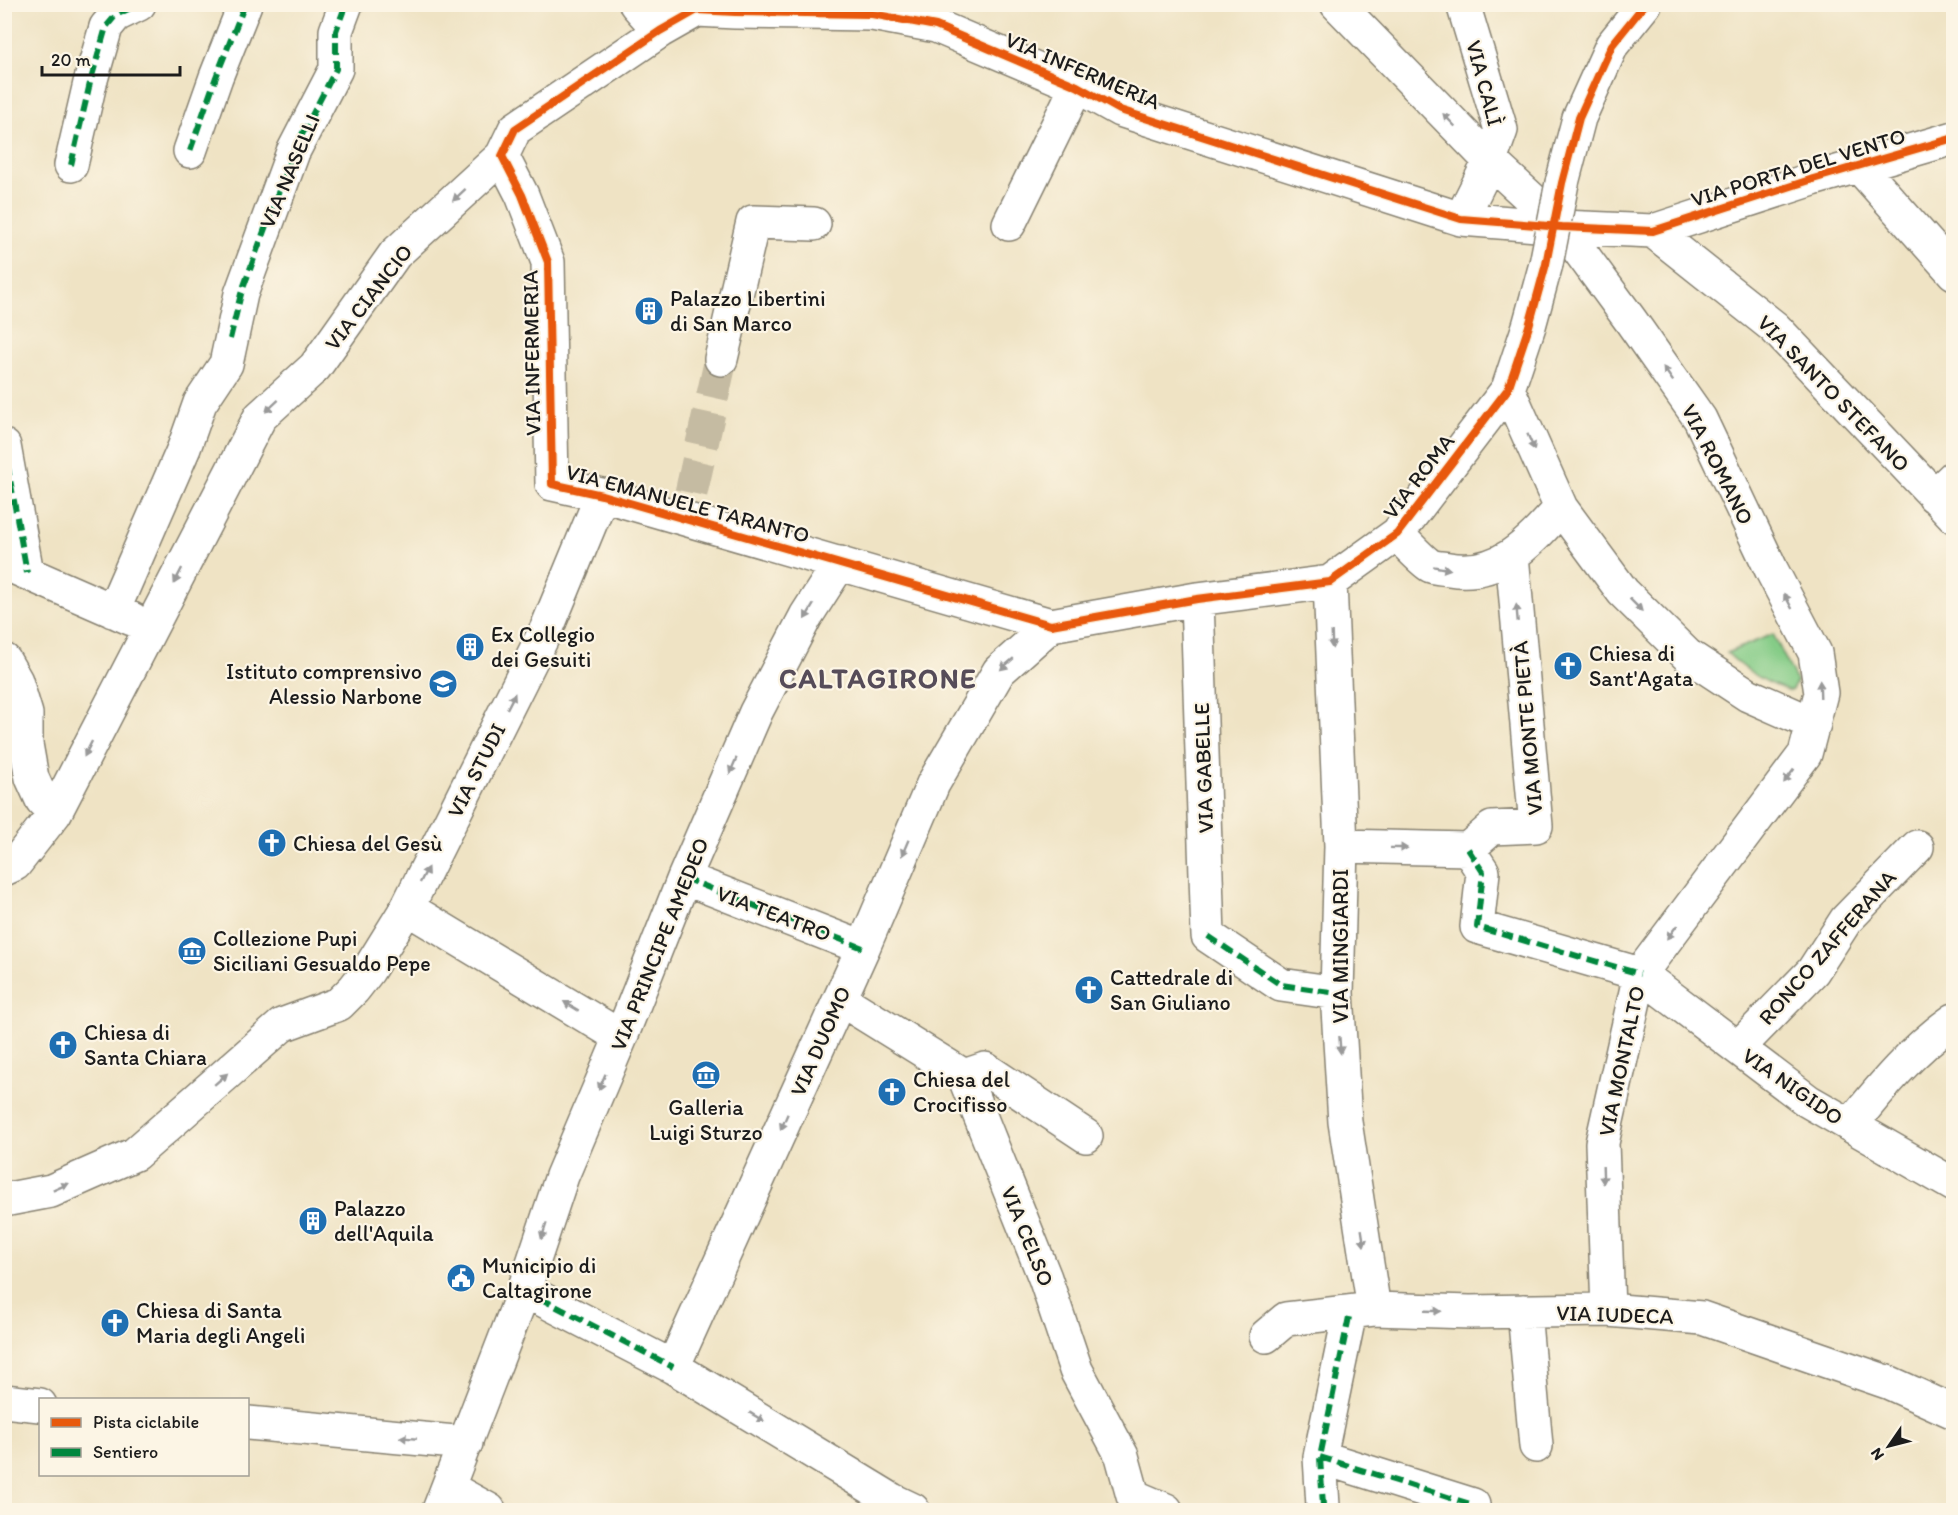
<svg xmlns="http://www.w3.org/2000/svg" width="1958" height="1515" font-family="Itim,sans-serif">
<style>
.green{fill:#85cc87;stroke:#507452;stroke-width:1.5}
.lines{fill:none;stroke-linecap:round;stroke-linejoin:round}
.minor-tunnel{stroke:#c5bba2;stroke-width:33;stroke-dasharray:33 16;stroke-linecap:butt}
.minor-casing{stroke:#868070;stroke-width:36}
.minor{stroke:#fff;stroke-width:33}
.minor-bridge-casing{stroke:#868070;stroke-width:36;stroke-linecap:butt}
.minor-bridge{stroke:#fff;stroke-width:33}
.quiet{stroke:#00873e;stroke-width:6;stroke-dasharray:12 6;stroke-linecap:butt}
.cycleway-casing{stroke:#fcf5e5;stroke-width:11}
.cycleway{stroke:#e8590c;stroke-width:8}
.oneway{fill:#999}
.labels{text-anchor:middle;stroke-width:4.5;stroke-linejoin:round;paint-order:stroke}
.street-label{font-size:22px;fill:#1c1c1c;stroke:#fcf5e5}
.poi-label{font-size:22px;fill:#1c1c1c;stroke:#fcf5e5;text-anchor:start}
.district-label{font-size:28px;font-weight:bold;letter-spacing:1.5px;fill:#564c59;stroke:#fcf5e5}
</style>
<rect width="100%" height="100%" fill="#fcf5e5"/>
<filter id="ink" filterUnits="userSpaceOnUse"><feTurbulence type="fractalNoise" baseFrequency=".0167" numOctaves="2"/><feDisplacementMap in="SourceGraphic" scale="12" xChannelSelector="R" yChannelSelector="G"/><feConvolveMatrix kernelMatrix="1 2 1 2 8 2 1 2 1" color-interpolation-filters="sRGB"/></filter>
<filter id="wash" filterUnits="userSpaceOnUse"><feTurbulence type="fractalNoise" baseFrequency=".008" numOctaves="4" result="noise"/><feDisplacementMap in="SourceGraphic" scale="24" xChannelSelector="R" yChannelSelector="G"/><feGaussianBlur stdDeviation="1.35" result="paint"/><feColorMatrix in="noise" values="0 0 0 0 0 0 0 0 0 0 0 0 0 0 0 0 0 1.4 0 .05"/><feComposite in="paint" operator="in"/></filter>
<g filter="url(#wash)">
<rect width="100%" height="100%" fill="#efe3c4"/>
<path class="green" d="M1773,634L1797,682L1791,691C1766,684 1745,670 1727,653Z"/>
</g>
<g filter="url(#ink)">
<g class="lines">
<path class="minor-tunnel" d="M691,493L721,359"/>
<g class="minor-casing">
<path id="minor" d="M636,4L660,31
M1337,4L1490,161L1562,227L1631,321L1700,419L1772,571L1815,653L1821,693L1805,754L1640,974L1602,1143L1608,1310
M190,151L216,77L245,4
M71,165L90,83L106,27L116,15L139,4
M1858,165L1954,273
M1562,183L1579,118L1612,45L1645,4
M1461,219L1490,161L1501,130L1463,4
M1009,224L1077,86
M1653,231L1774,327L1954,516
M1546,264L1529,326L1508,389L1397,534L1330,582L1197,599L1051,625L602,495L552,484L548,262L522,195L502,156L515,129L660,31L697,10L735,12L872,14L936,26L1077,86L1120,110L1461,219L1562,227L1653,231L1813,179L1954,138
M721,359L753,222L814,224
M1508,389L1561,508L1623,592L1687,655L1748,695L1814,724
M4,446L27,573
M1934,496L1954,477
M1397,534C1404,541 1423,562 1431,566C1436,568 1443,568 1449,569C1500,578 1531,541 1561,508
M4,563L132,619
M1330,582L1341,846L1337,993L1345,1122L1374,1309
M1197,599L1208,936L1281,985L1337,993
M113,611L184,448L200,403L226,364L241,294L293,152L336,69V31L346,4
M4,660L16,681L26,714V744L32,778L42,800L55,813
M1341,846L1468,849
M1468,849L1483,872L1477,927L1640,974L1808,1101L1954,1185
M1468,849L1492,828L1536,826L1512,555
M4,869L15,864L55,813L260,417L315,367L395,254L502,156
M684,878L863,948
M407,908L621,1037
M840,999L964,1076L1045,1278L1076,1370L1122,1456L1133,1496L1166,1510
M1738,1048L1813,971L1846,920L1917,847
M964,1076L985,1069L1086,1136
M1851,1125C1881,1087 1914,1048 1954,1020
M4,1198L9,1199L51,1191L135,1154L282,1025L339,1004L354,989L368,971L407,908L547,628L602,495
M524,1290L673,1367
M1524,1311L1536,1446
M1266,1336L1286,1319L1374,1309L1470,1312L1608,1310L1702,1318L1890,1383L1954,1412
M4,1401L40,1405
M248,1423L466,1443
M1320,1457L1473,1505
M449,1488L489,1510
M1323,1506L1320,1457L1350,1312
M439,1510L524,1290L562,1176L621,1037L684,878L756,712L806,616L840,563
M913,1510L892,1500L673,1367L863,948L933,784L999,671L1051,625"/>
</g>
<use href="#minor" class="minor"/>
<g class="minor-bridge-casing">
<path id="minor-bridge" d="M1546,264L1562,183"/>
</g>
<use href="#minor-bridge" class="minor-bridge"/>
<path class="quiet" d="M190,151L216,77L245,4
M71,165L90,83L106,27L116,15L139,4
M230,339L241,294L293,152L336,69V31L346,4
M4,446L27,573
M1468,849L1483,872L1477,927L1640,974
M684,878L863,948
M1208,936L1281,985L1337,993
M524,1290L673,1367
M1320,1457L1473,1505
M1323,1506L1320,1457L1350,1312"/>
<g class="cycleway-casing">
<path id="cycleway" d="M1645,4L1612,45L1579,118L1562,183L1546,264L1529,326L1508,389L1397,534L1330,582L1197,599L1051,625L602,495L552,484L548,262L522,195L502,156L515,129L660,31L697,10L735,12L872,14L936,26L1077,86L1120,110L1461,219L1562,227L1653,231L1813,179L1954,138"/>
</g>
<use href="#cycleway" class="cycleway"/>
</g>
<defs><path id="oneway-solid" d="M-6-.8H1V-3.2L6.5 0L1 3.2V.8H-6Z" transform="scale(1.5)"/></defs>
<g class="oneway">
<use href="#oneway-solid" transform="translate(1449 120) rotate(-134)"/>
<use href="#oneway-solid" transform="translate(459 195) rotate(137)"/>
<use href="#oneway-solid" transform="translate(1668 374) rotate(-125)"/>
<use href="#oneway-solid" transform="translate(272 406) rotate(137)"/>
<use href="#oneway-solid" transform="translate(1531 442) rotate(66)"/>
<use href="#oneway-solid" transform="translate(1442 568) rotate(10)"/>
<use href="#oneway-solid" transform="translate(178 576) rotate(117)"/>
<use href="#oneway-solid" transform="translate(1788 601) rotate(-118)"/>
<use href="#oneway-solid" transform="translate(1636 605) rotate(45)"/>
<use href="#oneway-solid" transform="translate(809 612) rotate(121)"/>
<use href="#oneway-solid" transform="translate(1517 613) rotate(-95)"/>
<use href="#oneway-solid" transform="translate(1332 640) rotate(88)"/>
<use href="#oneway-solid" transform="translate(1007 664) rotate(139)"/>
<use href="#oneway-solid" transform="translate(1820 689) rotate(-92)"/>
<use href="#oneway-solid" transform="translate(511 701) rotate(-63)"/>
<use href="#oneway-solid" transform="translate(88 749) rotate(117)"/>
<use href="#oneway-solid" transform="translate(733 766) rotate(113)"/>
<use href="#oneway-solid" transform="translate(1789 776) rotate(127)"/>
<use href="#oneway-solid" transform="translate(905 848) rotate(113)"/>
<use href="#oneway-solid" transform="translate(1399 848) rotate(1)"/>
<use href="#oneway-solid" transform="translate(424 875) rotate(-63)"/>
<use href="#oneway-solid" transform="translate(1672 932) rotate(127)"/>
<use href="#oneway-solid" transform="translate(571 1006) rotate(-149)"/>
<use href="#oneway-solid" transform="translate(1340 1045) rotate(86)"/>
<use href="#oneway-solid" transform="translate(221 1079) rotate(-41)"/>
<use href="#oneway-solid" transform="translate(602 1082) rotate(113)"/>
<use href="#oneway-solid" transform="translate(784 1122) rotate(114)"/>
<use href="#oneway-solid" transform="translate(1603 1175) rotate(88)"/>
<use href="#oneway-solid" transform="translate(61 1187) rotate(-24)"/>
<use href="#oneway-solid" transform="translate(544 1231) rotate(108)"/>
<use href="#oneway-solid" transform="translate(1363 1238) rotate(81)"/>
<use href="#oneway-solid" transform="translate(1433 1311) rotate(2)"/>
<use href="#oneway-solid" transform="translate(757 1417) rotate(31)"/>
<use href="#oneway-solid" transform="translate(408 1438) rotate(-175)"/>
</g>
</g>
<defs>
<g id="building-disc" transform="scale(1.5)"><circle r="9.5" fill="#1f6fb2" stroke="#fcf5e5"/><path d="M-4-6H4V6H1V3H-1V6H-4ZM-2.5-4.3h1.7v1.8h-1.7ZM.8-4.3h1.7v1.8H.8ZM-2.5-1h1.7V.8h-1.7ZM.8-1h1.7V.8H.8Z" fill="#fff"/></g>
<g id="church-disc" transform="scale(1.5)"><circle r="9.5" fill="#1f6fb2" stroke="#fcf5e5"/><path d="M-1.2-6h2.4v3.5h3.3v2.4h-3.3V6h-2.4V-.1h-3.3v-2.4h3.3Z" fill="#fff"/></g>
<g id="school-disc" transform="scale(1.5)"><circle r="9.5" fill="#1f6fb2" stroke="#fcf5e5"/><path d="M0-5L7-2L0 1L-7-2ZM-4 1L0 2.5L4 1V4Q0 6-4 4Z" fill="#fff"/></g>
<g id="museum-disc" transform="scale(1.5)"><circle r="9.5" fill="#1f6fb2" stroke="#fcf5e5"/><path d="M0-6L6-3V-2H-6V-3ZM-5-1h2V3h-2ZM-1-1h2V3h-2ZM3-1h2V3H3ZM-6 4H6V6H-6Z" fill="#fff"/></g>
<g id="civic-disc" transform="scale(1.5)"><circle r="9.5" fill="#1f6fb2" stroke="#fcf5e5"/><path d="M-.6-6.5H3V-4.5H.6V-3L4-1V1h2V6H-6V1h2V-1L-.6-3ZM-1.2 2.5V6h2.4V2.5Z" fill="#fff"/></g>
</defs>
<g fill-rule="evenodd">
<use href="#building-disc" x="649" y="311"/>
<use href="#building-disc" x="470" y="647"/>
<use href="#church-disc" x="1568" y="666"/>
<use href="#school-disc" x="443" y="684"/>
<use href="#church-disc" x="272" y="843"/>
<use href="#museum-disc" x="192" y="951"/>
<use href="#church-disc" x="1089" y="990"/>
<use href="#church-disc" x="63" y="1045"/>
<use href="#museum-disc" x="706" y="1075"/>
<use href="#church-disc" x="892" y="1092"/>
<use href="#building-disc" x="313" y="1221"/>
<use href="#civic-disc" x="461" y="1278"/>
<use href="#church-disc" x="115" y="1323"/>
</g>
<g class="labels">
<g class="street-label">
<text transform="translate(1083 70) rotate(23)" y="8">VIA INFERMERIA</text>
<text transform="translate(1485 83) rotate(75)" y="8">VIA CALÌ</text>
<text transform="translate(1798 167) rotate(-17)" y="8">VIA PORTA DEL VENTO</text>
<text transform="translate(289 171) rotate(-67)" y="8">VIA NASELLI</text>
<text transform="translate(368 297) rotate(-52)" y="8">VIA CIANCIO</text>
<text transform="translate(531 353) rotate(-91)" y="8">VIA INFERMERIA</text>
<text transform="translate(1834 393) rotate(46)" y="8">VIA SANTO STEFANO</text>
<text transform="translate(1718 464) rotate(63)" y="8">VIA ROMANO</text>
<text transform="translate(1418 476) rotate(-52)" y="8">VIA ROMA</text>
<text transform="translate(688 503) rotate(15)" y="8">VIA EMANUELE TARANTO</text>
<text transform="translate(1527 728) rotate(-95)" y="8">VIA MONTE PIETÀ</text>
<text transform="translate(1203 768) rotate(-92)" y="8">VIA GABELLE</text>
<text transform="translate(476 770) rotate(-63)" y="8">VIA STUDI</text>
<text transform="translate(774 913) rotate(21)" y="8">VIA TEATRO</text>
<text transform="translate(659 944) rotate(-68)" y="8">VIA PRINCIPE AMEDEO</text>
<text transform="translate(1340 946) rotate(-90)" y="8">VIA MINGIARDI</text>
<text transform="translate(1827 947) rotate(-49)" y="8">RONCO ZAFFERANA</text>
<text transform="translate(820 1041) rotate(-66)" y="8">VIA DUOMO</text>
<text transform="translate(1621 1061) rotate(-78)" y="8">VIA MONTALTO</text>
<text transform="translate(1793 1086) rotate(35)" y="8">VIA NIGIDO</text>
<text transform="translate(1028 1236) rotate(68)" y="8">VIA CELSO</text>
<text transform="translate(1615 1314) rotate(2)" y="8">VIA IUDECA</text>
</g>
<g class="poi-label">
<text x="670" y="306">Palazzo Libertini<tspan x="670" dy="25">di San Marco</tspan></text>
<text x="491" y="642">Ex Collegio<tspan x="491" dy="25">dei Gesuiti</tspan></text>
<text x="1589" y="661">Chiesa di<tspan x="1589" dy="25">Sant'Agata</tspan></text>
<text x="422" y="679" text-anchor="end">Istituto comprensivo<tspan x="422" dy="25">Alessio Narbone</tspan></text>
<text x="293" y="851">Chiesa del Gesù</text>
<text x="213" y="946">Collezione Pupi<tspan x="213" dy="25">Siciliani Gesualdo Pepe</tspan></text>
<text x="1110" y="985">Cattedrale di<tspan x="1110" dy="25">San Giuliano</tspan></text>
<text x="84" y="1040">Chiesa di<tspan x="84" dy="25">Santa Chiara</tspan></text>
<text x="913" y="1087">Chiesa del<tspan x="913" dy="25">Crocifisso</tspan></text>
<text x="706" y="1115" text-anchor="middle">Galleria<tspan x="706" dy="25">Luigi Sturzo</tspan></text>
<text x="334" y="1216">Palazzo<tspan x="334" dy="25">dell'Aquila</tspan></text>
<text x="482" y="1273">Municipio di<tspan x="482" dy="25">Caltagirone</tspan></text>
<text x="136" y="1318">Chiesa di Santa<tspan x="136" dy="25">Maria degli Angeli</tspan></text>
</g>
<g class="district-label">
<text x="878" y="688">CALTAGIRONE</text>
</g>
</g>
<rect width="1958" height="1515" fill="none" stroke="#fcf5e5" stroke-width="24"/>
<rect x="39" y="1398" width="210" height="78" fill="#fcf5e5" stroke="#a29e95" stroke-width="1.5"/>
<rect x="51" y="1418" width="30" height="9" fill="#e8590c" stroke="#a29e95" stroke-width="1.5"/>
<text x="93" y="1428" font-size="18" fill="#1c1c1c">Pista ciclabile</text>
<rect x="51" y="1448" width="30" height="9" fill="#00873e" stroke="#a29e95" stroke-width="1.5"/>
<text x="93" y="1458" font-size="18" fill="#1c1c1c">Sentiero</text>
<g transform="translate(1889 1446) rotate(235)" stroke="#fcf5e5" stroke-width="4.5" paint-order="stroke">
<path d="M0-4.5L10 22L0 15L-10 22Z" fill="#1c1c1c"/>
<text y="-9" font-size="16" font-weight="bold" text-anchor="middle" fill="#1c1c1c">N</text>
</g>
<path d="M42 66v9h138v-9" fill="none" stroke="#1c1c1c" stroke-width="3"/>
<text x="51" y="66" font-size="18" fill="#1c1c1c" stroke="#fcf5e5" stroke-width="4.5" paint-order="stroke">20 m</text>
</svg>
